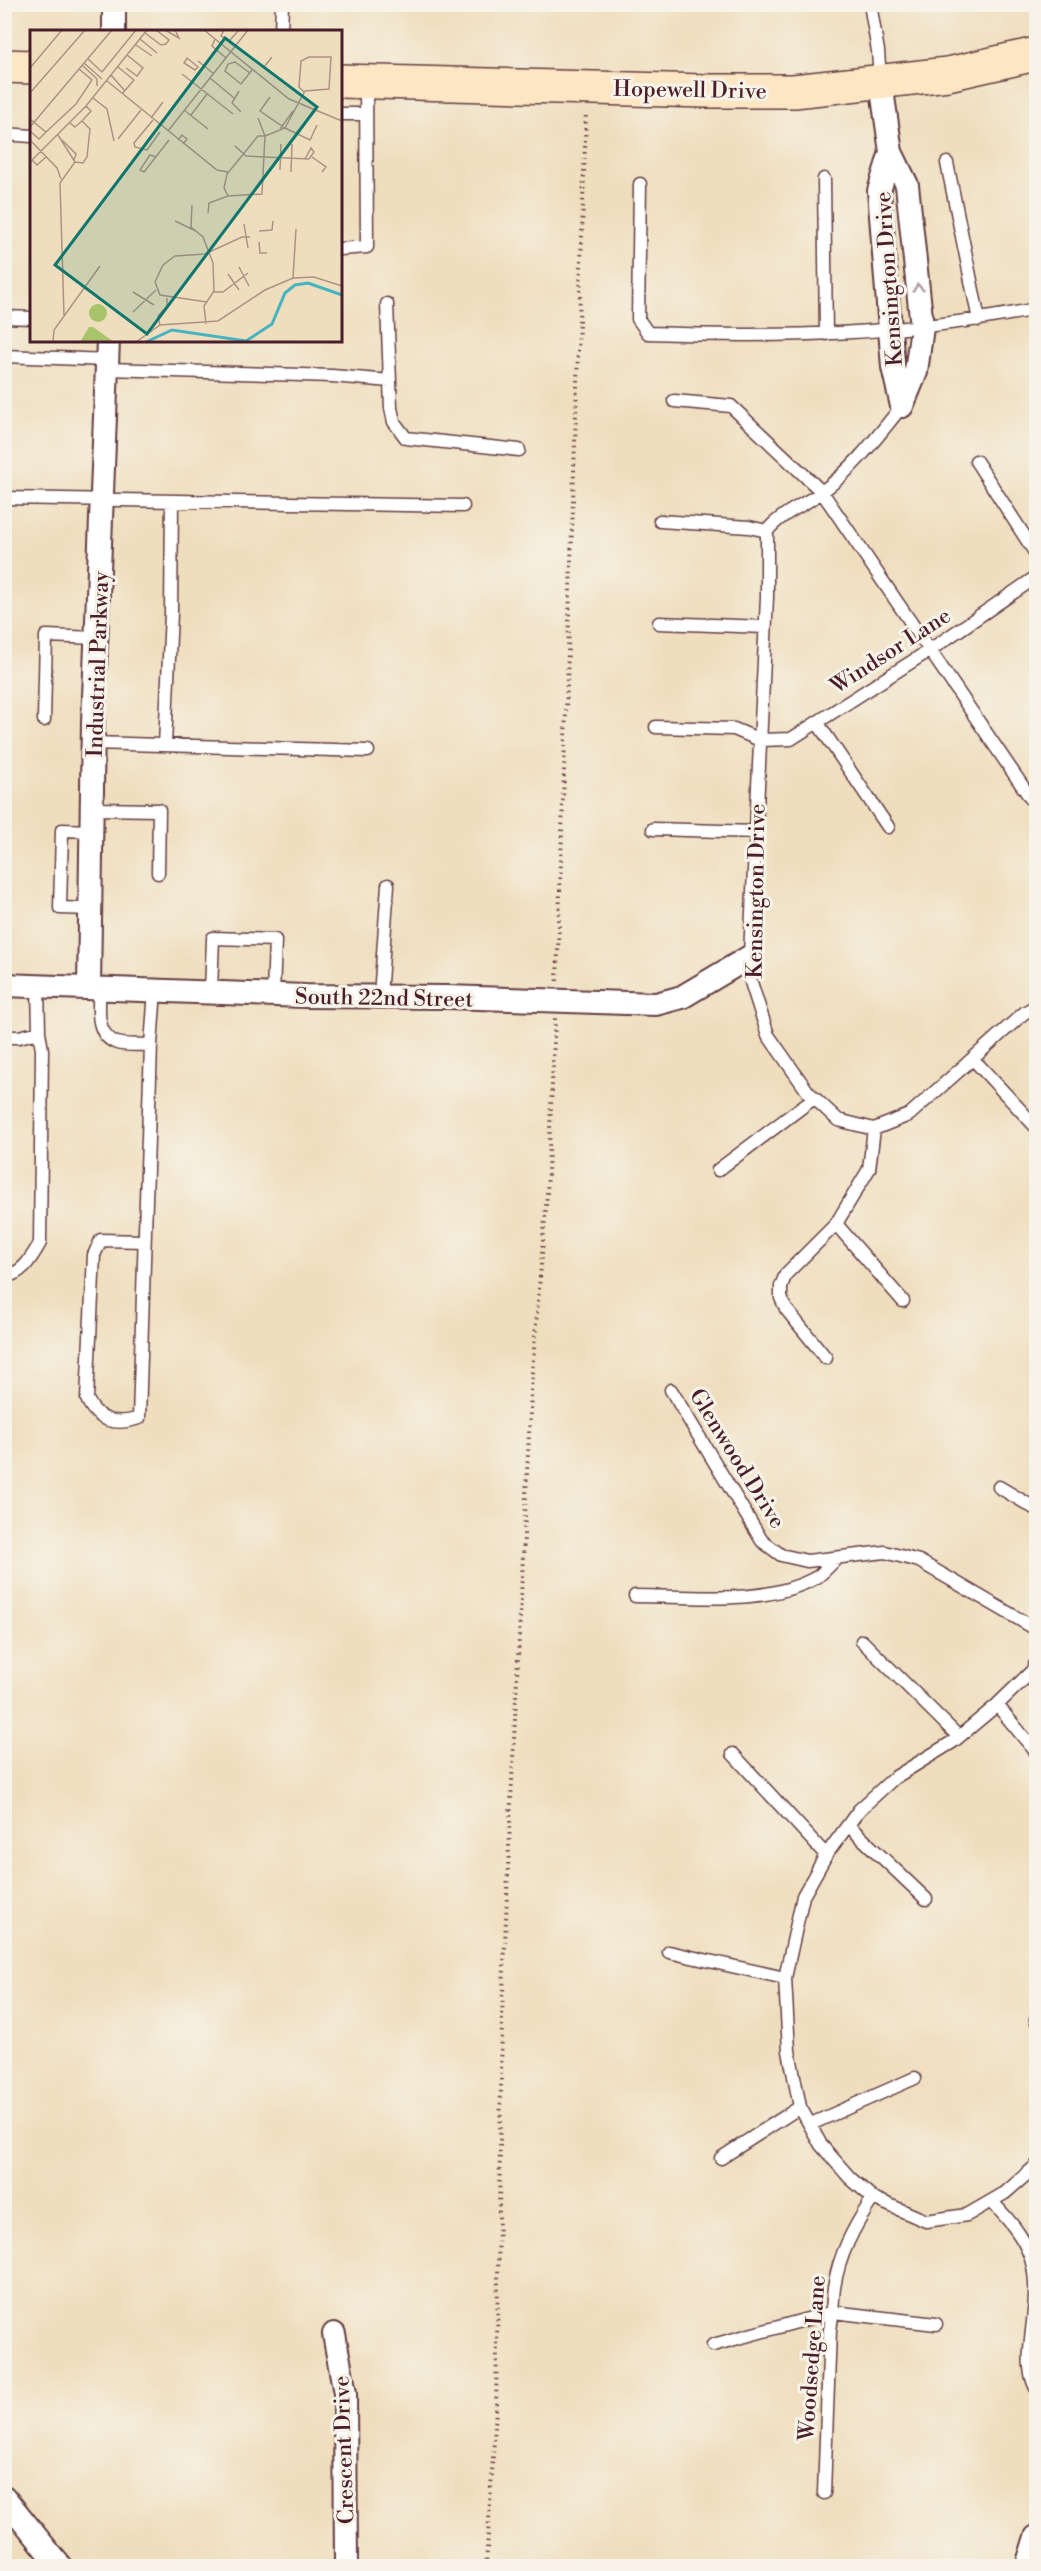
<svg xmlns="http://www.w3.org/2000/svg" width="1041" height="2571" font-family="'Libre Bodoni',serif">
<style>
.lines{fill:none;stroke-linecap:round;stroke-linejoin:round}
.lane-casing{stroke:#633c41;stroke-width:15}
.street-casing{stroke:#633c41;stroke-width:26}
.secondary-casing{stroke:#633c41;stroke-width:36}
.path{stroke:#633c41;stroke-width:4;stroke-dasharray:1.5 4.5;stroke-linecap:butt}
.lane{stroke:#fff;stroke-width:12}
.street{stroke:#fff;stroke-width:22}
.secondary{stroke:#fce6c4;stroke-width:33}
.oneway{stroke:#ae9aa0}
.labels{text-anchor:middle;stroke-width:6;stroke-linejoin:round;paint-order:stroke}
.street-label{font-size:22px;fill:#4a1f2b;stroke:#f7f3e8}
.inset-river{fill:none;stroke:#46b3c1;stroke-width:3}
.inset-road{fill:none;stroke:#ad9283;stroke-width:1.5}
.view{fill:#0f766e;fill-opacity:0.15;stroke:#0f766e;stroke-width:3}
.inset-edge{fill:none;stroke:#4a1f2b;stroke-width:3}
</style>
<rect width="100%" height="100%" fill="#f7f3e8"/>
<filter id="ink" filterUnits="userSpaceOnUse"><feTurbulence type="fractalNoise" baseFrequency=".0167" numOctaves="2"/><feDisplacementMap in="SourceGraphic" scale="12" xChannelSelector="R" yChannelSelector="G"/><feConvolveMatrix kernelMatrix="1 2 1 2 8 2 1 2 1" color-interpolation-filters="sRGB"/></filter>
<filter id="wash" filterUnits="userSpaceOnUse"><feTurbulence type="fractalNoise" baseFrequency=".008" numOctaves="4" result="noise"/><feDisplacementMap in="SourceGraphic" scale="24" xChannelSelector="R" yChannelSelector="G"/><feGaussianBlur stdDeviation="1.35" result="paint"/><feColorMatrix in="noise" values="0 0 0 0 0 0 0 0 0 0 0 0 0 0 0 0 0 1.4 0 .05"/><feComposite in="paint" operator="in"/></filter>
<g filter="url(#wash)">
<rect width="100%" height="100%" fill="#efdebe"/>
</g>
<g filter="url(#ink)">
<g class="lines">
<g class="lane-casing">
<path id="lane" d="M870,4L878,51L880,79
M281,32L282,4
M340,114H365
M4,134L32,136
M947,163L979,320
M824,179L826,334
M640,184L638,319L648,333C779,338 908,335 1036,309
M340,249L367,247L366,84
M387,304L391,408L394,422L406,438L519,450
M4,317L32,318
M4,356L108,360
M108,369L332,376L390,381
M674,401L731,406L822,492L1036,806
M902,406C877,437 855,467 823,491C805,505 781,513 767,531V597L749,976L768,1035L808,1092L838,1120L874,1129L909,1115L1024,1013L1036,1006
M976,461L1036,554
M4,498L463,506
M660,521L749,527L767,531
M659,623L765,627
M44,720L46,636L97,638
M817,722L888,827
M656,727L734,729L760,740L791,739L930,650L1036,577
M93,743L368,751
M165,745L171,613L172,501
M93,809L159,810L158,873
M653,829L756,832
M90,909L60,908L62,830L92,831
M100,987C99,1006 94,1035 117,1043C126,1046 140,1044 151,1045L155,990
M211,992L213,938L275,940L273,995
M380,996L388,885
M4,1037H19L39,1032L38,986
M973,1059L1036,1127
M718,1170L814,1098
M836,1224L903,1301
M144,1241L101,1240L94,1255L87,1399C97,1421 115,1426 139,1418L151,1045
M4,1277C24,1273 31,1258 40,1243L42,1050L39,1032
M826,1358L786,1309L781,1298V1286L786,1274L836,1224L869,1169L874,1129
M671,1390L762,1541L781,1555L807,1561L885,1552L919,1561L1036,1629
M999,1487L1036,1509
M635,1596C693,1596 766,1606 817,1577C824,1572 831,1564 837,1558
M862,1641L959,1737
M1036,1663L1032,1671L997,1705L954,1741L894,1778L859,1810L826,1855L803,1896L785,1978L789,2051L800,2107L821,2145L850,2178L873,2198L926,2221L967,2215L1005,2193L1036,2166
M997,1705L1036,1752
M733,1754L826,1855
M848,1825L926,1899
M669,1952L785,1978
M1036,2019V2020
M811,2124L915,2078
M721,2158L800,2107
M991,2201C1040,2251 1039,2272 1031,2339C1029,2356 1028,2373 1036,2388
M713,2345L833,2312L936,2324
M824,2493L830,2330C833,2315 832,2302 834,2288C839,2254 854,2227 873,2198"/>
</g>
<g class="street-casing">
<path id="street" d="M114,32V4
M881,83L891,152L907,185L922,327L916,372L902,406
M891,152L879,191L893,367L902,406
M4,985L305,996L446,997L656,1004L682,997L751,956
M89,987L93,723L108,340
M334,2334L345,2393L346,2566
M4,2497L60,2566
M1027,2566L1036,2537"/>
</g>
<g class="secondary-casing">
<path id="secondary" d="M4,66L32,67
M340,81L705,91H794L948,74L1036,54"/>
</g>
<path class="path" d="M557,981L586,113
M486,2566L496,2409L502,2017L510,1821L532,1372L547,1194L555,1018"/>
<use href="#lane" class="lane"/>
<use href="#street" class="street"/>
<use href="#secondary" class="secondary"/>
</g>
<defs><path id="oneway-chevron" d="M-2-3.5L2.5 0L-2 3.5" fill="none" stroke-width="1.6" stroke-linecap="round" stroke-linejoin="round" transform="scale(1.5)"/></defs>
<use class="oneway" href="#oneway-chevron" transform="translate(918 288) rotate(-96)"/>
</g>
<g class="labels">
<g class="street-label">
<text transform="translate(690 89) rotate(1)" y="8">Hopewell Drive</text>
<text transform="translate(888 279) rotate(-94)" y="8">Kensington Drive</text>
<text transform="translate(890 650) rotate(-33)" y="8">Windsor Lane</text>
<text transform="translate(97 664) rotate(-88)" y="8">Industrial Parkway</text>
<text transform="translate(755 891) rotate(-89)" y="8">Kensington Drive</text>
<text transform="translate(384 997) rotate(1)" y="8">South 22nd Street</text>
<text transform="translate(738 1458) rotate(58)" y="8">Glenwood Drive</text>
<text transform="translate(811 2358) rotate(-86)" y="8">Woodsedge Lane</text>
<text transform="translate(343 2450) rotate(-92)" y="8">Crescent Drive</text>
</g>
</g>
<g transform="translate(30 30)">
<rect width="312" height="312" fill="#efdebe"/>
<path d="M59 283a9 9 0 1 1 18 0a9 9 0 1 1-18 0ZM59,297H63L84,312H50Z" fill="#a8c46a"/>
<path class="inset-river" d="M116,312L142,300L216,311L242,294L255,263L265,255L278,253L312,265"/>
<path class="inset-road" d="M135,0L149,8L145,0M174,0L259,69L312,91M194,0L191,6L199,11L209,0M115,3L131,15L136,14L139,10L126,0M110,9L127,23M185,9L182,16L196,28M106,15L122,26M220,27L234,37L242,27M157,28L168,37L165,40L154,33ZM58,29L72,42L106,0M168,31L184,44M54,33L72,49M52,35L67,49V56M88,37L104,50L92,64M0,38L32,0M96,38L107,46L113,38L97,25M220,43L205,32L198,34L195,41L211,54L222,40M152,44L203,84M81,45L95,61M180,48L204,68M77,51L187,140L198,142M209,61L202,73L211,82M0,63L55,0M240,67L230,81L255,98L280,110L287,95M63,68L77,79L84,111M154,80L178,99M161,85L177,64M121,88L133,72M228,88L235,106H228L197,144L194,158L198,166L232,164L235,106L255,98L275,61L299,59L301,27H279L271,31L269,57L274,62M0,89L16,102L46,74L62,50L49,39M123,90L104,113L105,117L117,120L130,102M40,93L45,97L52,91L61,81L56,76M0,97L82,0M250,99L263,81M0,101L9,109L16,102M138,101L218,0M28,105L45,132L30,153L34,285M88,109L111,80M0,110L27,138L31,149M32,110L46,124L44,130M148,110L152,105L157,109L153,114M205,116L216,126L279,129M126,127L120,125L110,140L114,142L139,110M282,127L296,137L292,142M275,129L281,118L284,122L279,129M2,130L7,135L16,127M0,132L56,76L117,0M45,132L53,133L57,127L60,99L52,91M250,140L251,114M261,142L262,114M162,175L161,197L173,207L183,233L184,261L174,276L176,294M178,183L179,173L198,166M145,191L166,201M214,194L218,218M229,201L242,200L243,191M229,212L230,223H237M209,237L219,256M198,244L209,260M263,248L266,199M103,262L124,275M184,262H193L218,243M177,272L130,265L125,252L133,235L145,226L175,224L212,207H220M103,282L126,260M130,295L128,286L137,276V268M23,312L24,300L70,236M106,312L130,295L188,291L235,260L263,248L284,247L312,256"/>
<path class="view" d="M195,8L287,77L117,304L25,235Z"/>
<rect width="312" height="312" class="inset-edge"/>
</g>
<rect width="1041" height="2571" fill="none" stroke="#f7f3e8" stroke-width="24"/>
</svg>
